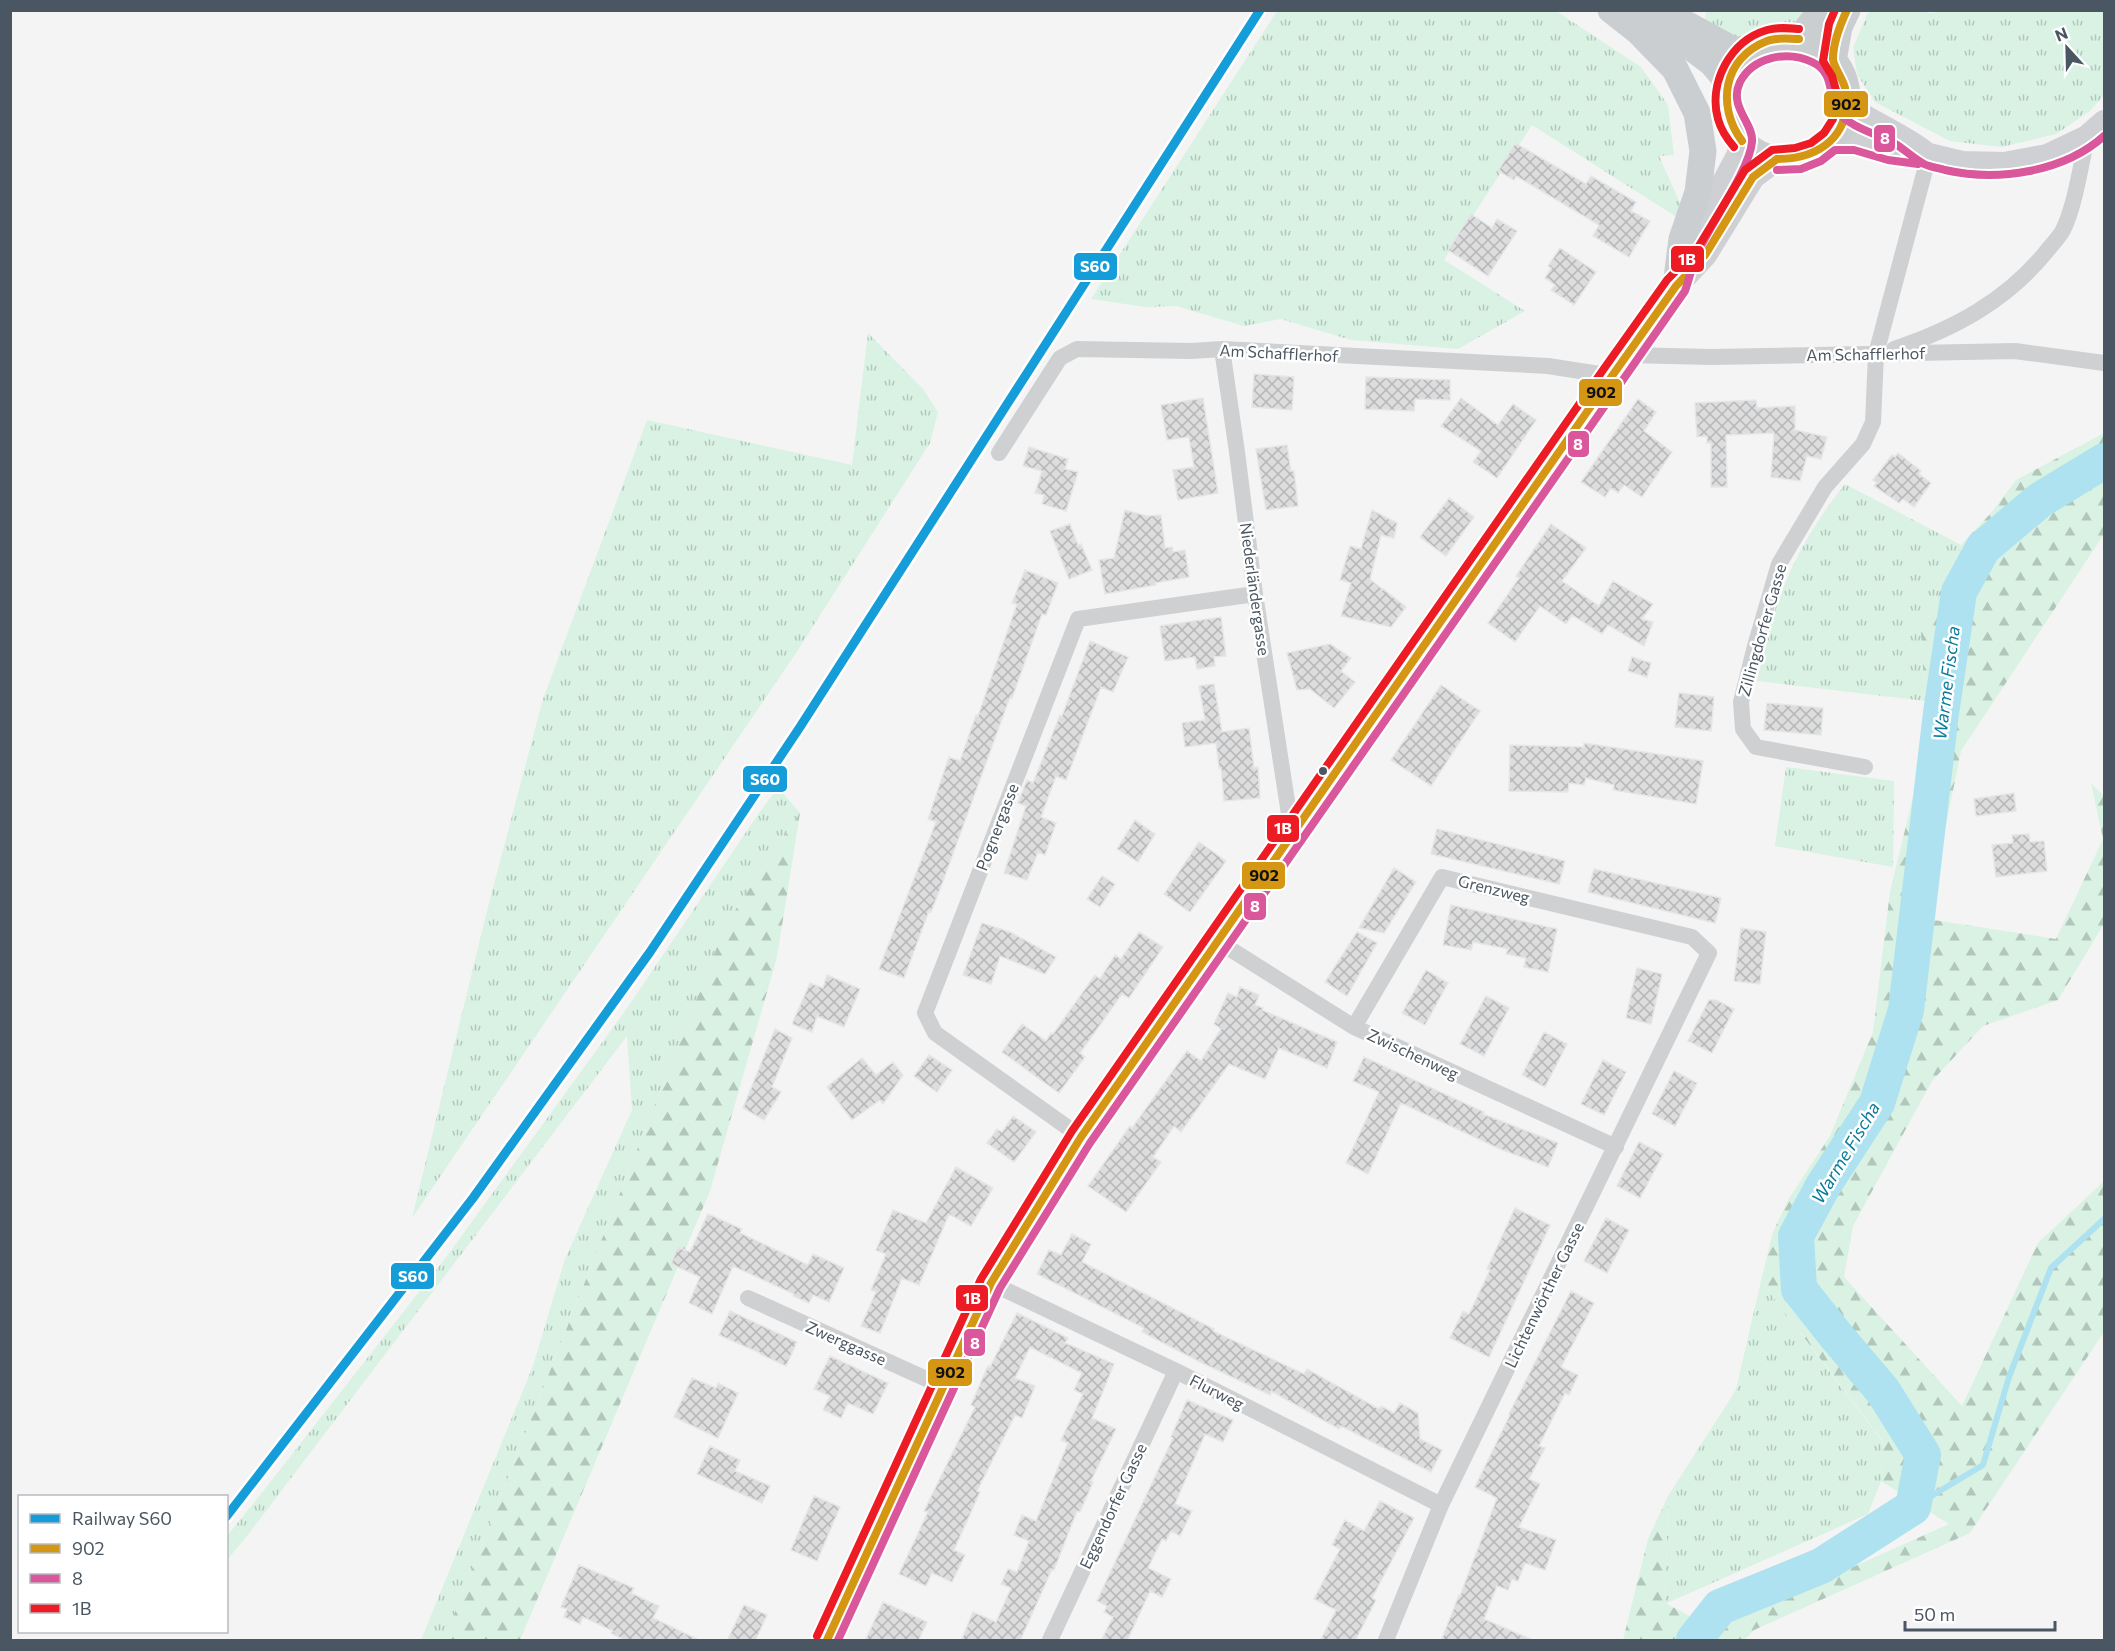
<svg xmlns="http://www.w3.org/2000/svg" width="2115" height="1651" font-family="Commissioner,sans-serif">
<style>
.grass{fill:url(#grass-tufts)}
.forest{fill:url(#forest-firs)}
.lines{fill:none;stroke-linecap:round;stroke-linejoin:round}
.stream{stroke:#aee2f0;stroke-width:6}
.river{stroke:#aee2f0;stroke-width:36}
.building{fill:url(#building-cross-hatch);stroke:#e5e6e7;stroke-width:1.5}
.minor{stroke:#ced0d2;stroke-width:16}
.secondary{stroke:#ced0d4;stroke-width:24}
.primary{stroke:#caced1;stroke-width:27}
.bus-1-casing{stroke:#fff;stroke-width:12}
.bus-2-casing{stroke:#fff;stroke-width:12}
.bus-3-casing{stroke:#fff;stroke-width:12}
.bus-1{stroke:#d49613;stroke-width:8}
.bus-2{stroke:#db579b;stroke-width:8}
.bus-3{stroke:#ed1c24;stroke-width:8}
.rail-1-casing{stroke:#fff;stroke-width:14}
.rail-1{stroke:#159dd9;stroke-width:9}
.bus-dot{fill:#4a5661;stroke:#fff;stroke-width:2}
.labels{text-anchor:middle;stroke-width:5;stroke-linejoin:round;paint-order:stroke}
.street-label{font-size:16px;fill:#4a5661;stroke:#fff}
.water-label{font-size:18px;font-style:italic;fill:#0c7c9b;stroke:#fff}
.line-badge{stroke:#fff;stroke-width:2}
.badge-label{font-size:16px;text-anchor:middle;font-weight:bold;fill:#fff}
.pale-badge-label{font-size:16px;text-anchor:middle;font-weight:bold;fill:#111}
</style>
<defs>
<pattern id="grass-tufts" width="24" height="20" patternUnits="userSpaceOnUse" patternTransform="scale(1.5)"><rect width="24" height="20" fill="#d9f2e3"/><path d="M3 7l-1-3M5 7V3M7 7l1-3M15 17l-1-3M17 17v-4M19 17l1-3" fill="none" stroke="#b2c7bb"/></pattern>
<pattern id="forest-firs" width="22" height="20" patternUnits="userSpaceOnUse" patternTransform="scale(1.5)"><rect width="22" height="20" fill="#d9f2e3"/><path d="M5 1l3.5 6h-7zM16 11l3.5 6h-7z" fill="#b2c7bb"/></pattern>
<pattern id="building-cross-hatch" width="8" height="8" patternUnits="userSpaceOnUse" patternTransform="scale(1.5)"><rect width="8" height="8" fill="#ddddde"/><path d="M0 0l8 8M0 8l8-8" fill="none" stroke="#b5b6b7"/></pattern>
</defs>
<rect width="100%" height="100%" fill="#f4f4f4"/>
<path class="grass" d="M1277,11H1556L1641,67L1668,105L1674,155L1659,156L1685,214L1675,216L1532,125L1444,260L1525,311L1458,349L1351,340L1281,319L1244,326L1176,306L1145,307L1091,299Z
M1707,11H1812L1791,29L1749,39H1742L1703,23Z
M1925,11L1929,13L1959,10L2104,11V95L2090,111L2056,134L2002,147L1950,141L1875,102L1857,74L1853,47L1868,13L1873,11Z
M868,333L923,389L938,412L930,443L796,653L412,1218L489,903L543,699L647,420L852,465Z
M1845,484L1961,545L1921,633L1925,701L1757,681C1770,605 1797,544 1845,484Z
M1786,767L1894,781L1893,867L1775,846Z
M778,788L800,813L726,924L444,1640H421L533,1366L565,1259L632,1110L627,1036L247,1536L227,1560V1536L268,1485L444,1260L625,1011L759,813Z
M1761,1281L1883,1442L1881,1481L1868,1514L1665,1604L1668,1496L1736,1390Z"/>
<path class="forest" d="M2104,433V534L1961,751L1927,919L2056,939L2103,839L2091,783L2104,796V924L2058,1000L1983,1026L1932,1081L1853,1226L1844,1277L1962,1406L2038,1243L2104,1181V1332L1970,1533L1754,1630L1745,1640H1623L1648,1539L1668,1496L1665,1603L1714,1629L1949,1524L1881,1481L1883,1441L1761,1281L1773,1232L1788,1200L1830,1136L1873,1032L1890,892L1916,784L1925,701L1921,633L1961,545L1991,513L2016,480Z
M800,813L777,957L710,1191L520,1640H444L726,924Z"/>
<g class="lines">
<path class="stream" d="M1913,1507L1983,1465L2009,1377L2051,1268L2104,1219"/>
<path class="river" d="M1694,1640L1720,1607L1821,1566L1913,1507L1923,1455L1883,1391L1837,1337L1799,1289L1796,1236L1823,1186L1877,1103L1906,1010L1941,713L1959,592L1983,548L2040,500L2104,461"/>
</g>
<path class="building" d="M1515,143L1586,184L1591,176L1636,202L1631,211L1650,221L1629,257L1593,236L1599,225L1516,176L1514,180L1498,171Z
M1471,214L1492,228L1497,219L1517,231L1488,276L1448,250Z
M1560,248L1596,272L1574,305L1551,290L1555,285L1545,278L1551,268L1548,266Z
M1254,374L1294,377L1292,410L1252,407Z
M1366,377L1450,380V400L1415,399L1414,411L1365,409Z
M1203,398L1218,493L1178,500L1173,470L1194,467L1189,437L1167,440L1161,405Z
M1461,398L1498,425L1513,404L1536,420L1497,478L1473,462L1481,451L1441,426Z
M1638,399L1656,412L1644,431L1672,452L1642,497L1624,485L1618,493L1611,488L1605,497L1581,482Z
M1756,400L1757,408L1795,406V430L1827,437L1821,459L1807,456L1800,481L1771,477L1774,433L1726,435L1727,487H1711V443H1707V436L1697,437L1695,403Z
M1287,445L1291,471H1294L1298,506L1266,510L1256,449Z
M1029,447L1068,459L1065,469L1078,472L1066,511L1042,504L1044,495L1035,493L1042,471L1023,466Z
M1898,453L1921,471L1919,474L1931,483L1914,507L1903,499L1899,503L1874,486L1877,483L1873,480L1892,455L1895,457Z
M1449,498L1474,517L1446,556L1420,537Z
M1125,510L1147,516L1161,515L1165,548L1172,547L1173,552L1185,550L1189,577L1155,583L1156,585L1105,594L1099,560L1114,558Z
M1372,510L1397,523L1394,538L1381,535L1370,579L1382,589V591L1383,589L1406,607L1391,627L1341,616L1351,583L1340,580L1350,546L1361,549Z
M1070,524L1078,545L1081,544L1092,570L1069,579L1050,531Z
M1551,524L1586,548L1562,581L1599,606L1613,581L1653,604L1642,619L1653,622L1644,646L1608,625L1602,634L1572,615L1566,624L1540,606L1515,642L1488,623L1519,578L1516,576Z
M1025,570L1058,583L1046,615L1042,614L1012,698L1010,697L942,884L931,912L929,911L904,978L879,969L936,822L928,819L949,757L960,761L976,715L978,716L1017,604L1012,603Z
M1221,617L1226,656L1214,657L1215,666L1197,669L1195,657L1165,661L1160,626Z
M1090,641L1128,657L1113,692L1101,687L1066,780L1056,776L1041,817L1056,823L1045,855L1038,852L1027,880L1004,873L1026,806L1018,803L1027,780L1033,783L1060,715L1062,716Z
M1330,644L1351,658L1341,671L1355,682L1334,708L1310,689L1297,690L1287,653Z
M1632,657L1651,663L1647,677L1628,671Z
M1214,684L1222,732L1249,728L1254,768L1258,767L1260,798L1224,801L1221,768H1219L1216,743L1185,747L1182,723L1205,720L1199,686Z
M1441,685L1480,711L1431,786L1391,760Z
M1679,693L1714,697L1711,731L1675,727Z
M1767,703L1823,708L1821,735L1764,730Z
M1584,743L1703,761L1696,804L1613,790L1614,785L1586,778L1584,785L1569,783L1568,792L1509,791L1510,745L1584,747Z
M2014,793L2016,811L1976,816L1974,799Z
M1135,820L1155,834L1138,862L1117,849Z
M1437,829L1565,861L1559,884L1431,854Z
M2029,834L2030,842L2044,841L2047,871L1996,877L1992,845L2013,843L2012,835Z
M1199,842L1226,861L1190,912L1164,894Z
M1394,868L1416,882L1384,933L1359,928Z
M1594,869L1721,898L1715,923L1588,892Z
M1102,876L1115,884L1100,907L1087,899Z
M1451,905L1557,929L1548,972L1524,967L1526,958L1506,954L1508,949L1473,942L1471,950L1443,945Z
M982,923L1010,932L1056,957L1045,974L1000,956L991,984L963,975Z
M1741,928L1766,932L1760,984L1734,981Z
M1139,932L1163,947L1129,998L1122,994L1080,1053L1085,1057L1059,1093L1002,1052L1022,1024L1046,1041L1051,1033L1053,1034L1095,975L1100,979L1115,955L1121,959Z
M1357,932L1377,943L1347,996L1325,982Z
M1637,968L1662,974L1651,1024L1626,1018Z
M1426,970L1448,983L1425,1025L1402,1013Z
M827,975L860,989L844,1027L817,1016L812,1032L792,1024L810,983L823,988Z
M1240,987L1259,995L1255,1005L1263,1008L1262,1010L1337,1042L1327,1068L1279,1048L1265,1079L1229,1064L1181,1132L1174,1126L1153,1157L1161,1162L1126,1212L1088,1186L1130,1126L1132,1128L1187,1051L1201,1061L1221,1029L1214,1024L1228,993L1237,997Z
M1486,996L1509,1008L1484,1056L1460,1044Z
M1709,1000H1716L1734,1009L1712,1053L1688,1041Z
M775,1029L792,1038L772,1087L781,1092L764,1120L743,1108Z
M1544,1032L1567,1044L1545,1087L1522,1075Z
M929,1055L952,1070L937,1092L914,1076Z
M1364,1057L1484,1112L1483,1114L1558,1143L1548,1167L1500,1149L1401,1103L1368,1174L1346,1163L1379,1092L1353,1081Z
M862,1058L876,1075L893,1062L903,1075L883,1104L880,1100L852,1120L827,1087Z
M1603,1060L1626,1072L1604,1115L1581,1104Z
M1674,1071L1697,1083L1675,1126L1652,1114Z
M1013,1116L1036,1132L1014,1162L987,1143L997,1129L1002,1132Z
M1639,1142L1663,1154L1640,1198L1617,1186Z
M956,1167L993,1188L971,1226L949,1214L919,1285L902,1278L880,1333L861,1326L876,1292L871,1290L886,1254L876,1250L893,1210L926,1223Z
M1515,1208L1550,1225L1489,1357L1450,1338L1463,1311L1469,1314L1490,1270L1487,1269Z
M708,1214L742,1229L740,1233L808,1265L813,1254L844,1268L829,1302L813,1295L809,1303L793,1296L794,1294L733,1266L712,1314L689,1303L700,1277L671,1264L678,1247L690,1252Z
M1606,1218L1629,1230L1607,1273L1584,1261Z
M1072,1234L1091,1244L1082,1262L1214,1329L1213,1331L1304,1374L1307,1369L1379,1409L1381,1406L1394,1413L1400,1403L1418,1413L1420,1439L1442,1450L1431,1472L1341,1426L1339,1429L1271,1391L1270,1395L1198,1361L1142,1332L1144,1328L1037,1274L1049,1250L1061,1255Z
M1571,1291L1594,1303L1561,1367L1578,1375L1569,1395L1565,1393L1539,1446L1545,1448L1529,1479L1540,1484L1519,1527L1556,1540L1545,1570L1525,1563L1518,1581L1512,1579L1508,1590L1497,1586L1484,1619L1535,1641H1441L1459,1595L1460,1596L1497,1498L1475,1487L1510,1415L1509,1414Z
M730,1311L797,1342L786,1366L760,1354V1353L719,1335Z
M1017,1313L1068,1338L1065,1343L1114,1364L1092,1418L1116,1429L1091,1481L1093,1482L1080,1512L1077,1511L1054,1570L1052,1569L1020,1641H961L973,1612L996,1622L1011,1588L1001,1584L1008,1569L1017,1572L1029,1541L1014,1535L1022,1515L1036,1521L1068,1443L1061,1440L1083,1394L1074,1390L1082,1373L1030,1347L1015,1378L1035,1386L1022,1418L1015,1415L977,1491L980,1492L954,1550L965,1555L952,1582L932,1573L926,1586L899,1574L928,1512L924,1511L975,1407L971,1405L988,1366L990,1367Z
M830,1356L888,1383L873,1414L848,1403L841,1418L823,1410L830,1396L814,1389Z
M692,1378L716,1388L718,1383L738,1393L718,1438L674,1417Z
M1187,1400L1233,1420L1223,1442L1205,1434L1175,1504L1192,1511L1180,1536L1171,1531L1166,1541L1162,1539L1148,1568L1171,1579L1162,1597L1150,1591L1127,1641H1101L1113,1617L1104,1612L1107,1606L1097,1601L1173,1438L1171,1437Z
M710,1446L740,1460L735,1471L770,1486L762,1503L697,1474Z
M814,1496L840,1507L817,1561L791,1550Z
M1380,1501L1414,1518L1372,1598L1376,1600L1355,1641H1320L1336,1610L1314,1599L1340,1549L1332,1545L1345,1520L1364,1531Z
M579,1565L634,1588L631,1593L659,1606L653,1618L701,1641H626L611,1633L613,1631L583,1617L580,1624L564,1617L567,1609L561,1607Z
M883,1602L927,1622L918,1641H865Z
M744,1605L767,1615L755,1641H727Z"/>
<g class="lines">
<path class="minor" d="M1222,349L1237,452L1255,594L1289,814L1299,826
M1894,349C1954,329 2006,301 2046,252C2051,245 2059,238 2063,230C2075,206 2081,164 2087,137
M1627,355L1712,357L2015,351L2104,363
M999,453L1060,358L1077,349L1191,351L1222,349L1548,366L1612,376
M1865,767L1756,747L1743,729L1741,702L1755,646L1779,564L1825,487L1863,444L1873,422L1876,354L1929,155
M1219,942L1354,1027L1616,1147
M1354,1027L1442,877L1692,937L1709,953L1441,1505L1386,1640
M1081,1137L935,1033L925,1013L1078,619L1255,594
M991,1283L1176,1371L1441,1505
M748,1298L944,1387
M1050,1640L1176,1371"/>
<path class="secondary" d="M1847,106C1872,123 1900,134 1924,152
M1832,140H1856L1890,150L1929,155L1962,163L2004,164L2047,156L2087,137L2104,122
M1687,251L1738,156L1742,141
M827,1640L991,1283L1081,1137L1612,376L1676,286L1705,255L1753,177L1777,159"/>
<path class="primary" d="M1611,10L1639,32L1675,69L1697,113L1703,151L1698,192L1682,239L1676,286
M1641,10L1712,63L1728,82
M1673,17L1730,48L1747,53
M1725 99a61 61 0 1 1 122 0a61 61 0 1 1-122 0Z
M1799,39L1822,10
M1833,61L1839,27L1847,10"/>
<g class="bus-1-casing">
<path id="bus-1" d="M1742,141C1716,106 1723,58 1767,41C1778,37 1788,39 1799,39
M1777,159C1820,159 1853,135 1845,88C1843,79 1833,66 1833,59C1833,43 1840,25 1847,10
M827,1640L991,1283L1081,1137L1612,376L1676,286L1705,255L1753,177L1777,159"/>
</g>
<g class="bus-2-casing">
<path id="bus-2" d="M1777,170L1801,169L1821,161L1835,150H1854L1888,160L1918,164
M838,1640L1000,1288L1090,1143L1685,291C1690,277 1693,261 1700,248C1712,222 1750,168 1752,142C1754,123 1728,107 1740,82C1753,57 1787,50 1812,62C1836,73 1827,96 1838,112C1848,126 1879,135 1894,143C1904,149 1913,158 1924,164C1930,167 1938,168 1945,170C1998,182 2064,172 2104,136"/>
</g>
<g class="bus-3-casing">
<path id="bus-3" d="M1734,147C1727,139 1721,130 1718,119C1708,83 1730,41 1767,30C1778,27 1788,28 1799,29
M817,1636L981,1279L1072,1131L1603,370L1667,280L1697,249L1745,170L1772,150L1795,148L1811,143L1824,133L1833,119L1836,105V90L1832,76L1823,61L1829,24L1835,10"/>
</g>
<use href="#bus-1" class="bus-1"/>
<use href="#bus-2" class="bus-2"/>
<use href="#bus-3" class="bus-3"/>
<g class="rail-1-casing">
<path id="rail-1" d="M226,1517L473,1198L650,952L800,727L1260,10"/>
</g>
<use href="#rail-1" class="rail-1"/>
</g>
<circle class="bus-dot" cx="1323" cy="771" r="5"/>
<g class="labels">
<g class="street-label">
<text transform="translate(1279 353) rotate(3)" y="6">Am Schafflerhof</text>
<text transform="translate(1866 354) rotate(-1)" y="6">Am Schafflerhof</text>
<text transform="translate(1255 589) rotate(82)" y="6">Niederländergasse</text>
<text transform="translate(1762 630) rotate(-74)" y="6">Zillingdorfer Gasse</text>
<text transform="translate(997 827) rotate(-69)" y="6">Pognergasse</text>
<text transform="translate(1494 889) rotate(14)" y="6">Grenzweg</text>
<text transform="translate(1413 1054) rotate(25)" y="6">Zwischenweg</text>
<text transform="translate(1544 1295) rotate(-64)" y="6">Lichtenwörther Gasse</text>
<text transform="translate(846 1343) rotate(24)" y="6">Zwerggasse</text>
<text transform="translate(1217 1392) rotate(27)" y="6">Flurweg</text>
<text transform="translate(1113 1506) rotate(-65)" y="6">Eggendorfer Gasse</text>
</g>
<g class="water-label">
<text transform="translate(1947 683) rotate(-83)" y="6">Warme Fischa</text>
<text transform="translate(1846 1153) rotate(-59)" y="6">Warme Fischa</text>
</g>
</g>
<g class="line-badge">
<rect x="1823" y="90" width="46" height="28" rx="6" fill="#d49613"/>
<rect x="1873" y="124" width="23" height="29" rx="6" fill="#db579b"/>
<rect x="1670" y="245" width="35" height="28" rx="6" fill="#ed1c24"/>
<rect x="1073" y="252" width="45" height="29" rx="6" fill="#159dd9"/>
<rect x="1578" y="378" width="45" height="29" rx="6" fill="#d49613"/>
<rect x="1567" y="430" width="23" height="28" rx="6" fill="#db579b"/>
<rect x="742" y="765" width="46" height="28" rx="6" fill="#159dd9"/>
<rect x="1266" y="814" width="34" height="29" rx="6" fill="#ed1c24"/>
<rect x="1241" y="861" width="45" height="29" rx="6" fill="#d49613"/>
<rect x="1243" y="892" width="24" height="29" rx="6" fill="#db579b"/>
<rect x="390" y="1262" width="45" height="28" rx="6" fill="#159dd9"/>
<rect x="955" y="1284" width="34" height="28" rx="6" fill="#ed1c24"/>
<rect x="963" y="1328" width="23" height="29" rx="6" fill="#db579b"/>
<rect x="927" y="1358" width="46" height="29" rx="6" fill="#d49613"/>
</g>
<g class="badge-label">
<text x="1885" y="144">8</text>
<text x="1687" y="265">1B</text>
<text x="1095" y="272">S60</text>
<text x="1578" y="450">8</text>
<text x="765" y="785">S60</text>
<text x="1283" y="834">1B</text>
<text x="1255" y="912">8</text>
<text x="413" y="1282">S60</text>
<text x="972" y="1304">1B</text>
<text x="975" y="1349">8</text>
</g>
<g class="pale-badge-label">
<text x="1846" y="110">902</text>
<text x="1601" y="398">902</text>
<text x="1264" y="881">902</text>
<text x="950" y="1378">902</text>
</g>
<rect width="2115" height="1651" fill="none" stroke="#4a5661" stroke-width="24"/>
<rect x="18" y="1495" width="210" height="138" fill="#ffffff" stroke="#b7bbc0" stroke-width="1.5"/>
<rect x="30" y="1514" width="30" height="9" fill="#159dd9" stroke="#b7bbc0" stroke-width="1.5"/>
<text x="72" y="1525" font-size="18" fill="#4a5661">Railway S60</text>
<rect x="30" y="1544" width="30" height="9" fill="#d49613" stroke="#b7bbc0" stroke-width="1.5"/>
<text x="72" y="1555" font-size="18" fill="#4a5661">902</text>
<rect x="30" y="1574" width="30" height="9" fill="#db579b" stroke="#b7bbc0" stroke-width="1.5"/>
<text x="72" y="1585" font-size="18" fill="#4a5661">8</text>
<rect x="30" y="1604" width="30" height="9" fill="#ed1c24" stroke="#b7bbc0" stroke-width="1.5"/>
<text x="72" y="1615" font-size="18" fill="#4a5661">1B</text>
<g transform="translate(2067 48) rotate(338)" stroke="#ffffff" stroke-width="4.5" paint-order="stroke">
<path d="M0-4.5L10 22L0 15L-10 22Z" fill="#4a5661"/>
<text y="-9" font-size="16" font-weight="bold" text-anchor="middle" fill="#4a5661">N</text>
</g>
<path d="M1905 1621v9h150v-9" fill="none" stroke="#4a5661" stroke-width="3"/>
<text x="1914" y="1621" font-size="18" fill="#4a5661" stroke="#ffffff" stroke-width="4.5" paint-order="stroke">50 m</text>
</svg>
